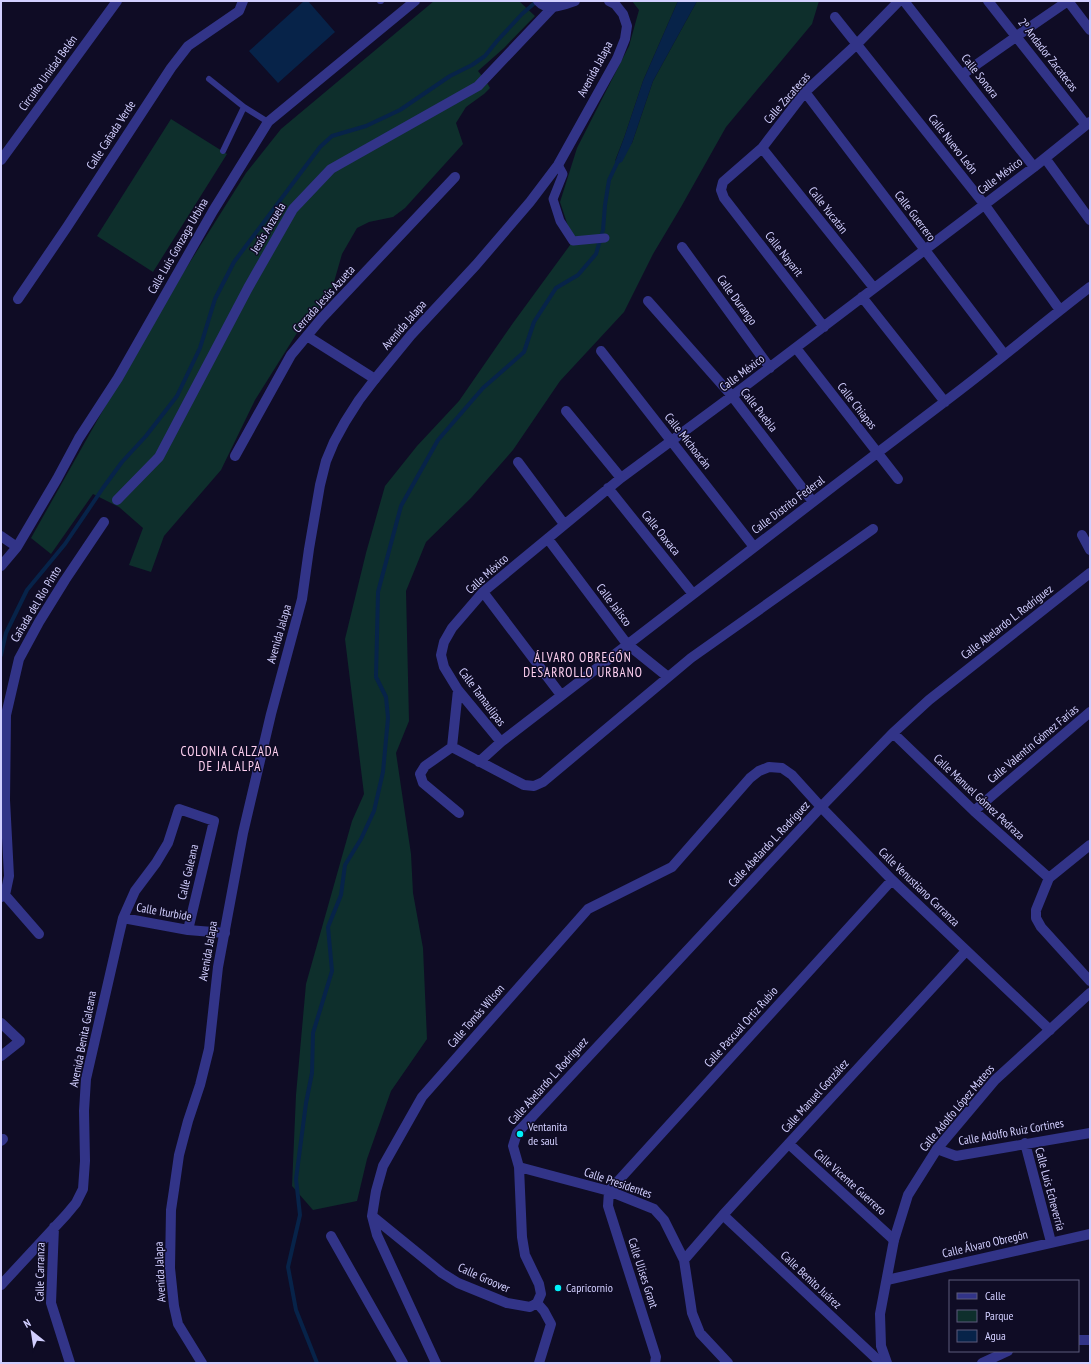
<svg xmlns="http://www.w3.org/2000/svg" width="1091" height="1364" font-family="'PT Sans Narrow',sans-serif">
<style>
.green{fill:#0e2f2c}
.water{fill:#072349}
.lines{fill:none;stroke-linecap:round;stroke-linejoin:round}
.stream{stroke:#072349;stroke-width:4}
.service{stroke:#323488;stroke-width:6}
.pedestrian{stroke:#323488;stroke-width:9}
.minor{stroke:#323488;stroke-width:10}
.tertiary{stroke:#323488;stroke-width:10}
.poi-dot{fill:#00f1fa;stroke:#0f0c25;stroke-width:1.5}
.labels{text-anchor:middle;stroke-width:3;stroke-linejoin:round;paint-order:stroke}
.street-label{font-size:12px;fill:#d2cfff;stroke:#0f0c25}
.poi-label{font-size:12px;fill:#d2cfff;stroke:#0f0c25;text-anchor:start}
.neighbourhood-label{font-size:13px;letter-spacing:1px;fill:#ffd1f1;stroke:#0f0c25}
</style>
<rect width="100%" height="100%" fill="#0f0c25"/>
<path class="green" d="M434,1H519L535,16L504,48L478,71L486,81L490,88L484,94L466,107L456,123L463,144L405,208L393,217L369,222L357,228L342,254L330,296L297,333L255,400L221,470L164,536L151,572L129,565L143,528L119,507L93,494L51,554L31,538L156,316L246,173L281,129Z
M632,1H678L643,81L624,138L615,161L632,143L653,81L697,1H819L812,24L726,127L681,207L653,254L624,312L560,381L513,450L471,498L426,542L406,591L409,721L396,753L411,854L413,893L423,948L427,1039L391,1091L367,1159L357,1201L313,1210L292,1186L296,1095L306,984L352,821L364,794L345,639L366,553L385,486L417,446L459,401L513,323L573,241L560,202L577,148L629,46L639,10Z
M171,119L227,154L153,272L97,236Z"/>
<path class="water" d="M304,1H308L335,32L278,83L249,51Z
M678,1H697L653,81L632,143L622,162L617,164L615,162L624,138L643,81Z"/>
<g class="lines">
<path class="stream" d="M1,655L6,633L27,590L65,544L103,488L122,462L146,436L177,396L200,348L215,299L234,262L320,147L332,136L366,126L400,110L450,76L472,65L485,56L497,41L522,14L537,1
M317,1363L296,1310L288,1267L300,1215L296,1179L306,1103L312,1073L313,1033L332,971L328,927L341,895L345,865L361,839L374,811L383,772L388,718L386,697L376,677L378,592L401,506L438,440L483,388L524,352L534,322L556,288L578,275L596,254L603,230L605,205L609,180L619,159"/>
<path class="service" d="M380,1H381
M209,79L244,107
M223,151L244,107L268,122"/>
<path class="pedestrian" d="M558,165L563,174L553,199L560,221L573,241L605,238"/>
<path class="minor" d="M904,1L1034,167
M988,1L1086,125
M1068,1L1090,30
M835,17L984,204L1060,310
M963,74L1017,36L1068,1
M805,92L1004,354
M762,148L874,288
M1045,158L1090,220
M1,160L117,1
M682,247L770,368
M862,297L945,402
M18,299L67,227L171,68L188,46L239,11L243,1
M648,301L732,396L813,502
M824,327L724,198L721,190L723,182L762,148L805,92L857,44L899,1
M307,336L375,379
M796,348L898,479
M601,351L754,547
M566,411L621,478
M235,456L291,355L321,319L455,177
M518,462L564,524
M608,488L693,594
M117,500L159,457L248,288L293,209L331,169L478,86L552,8
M1082,535L1090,550
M1,536L17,547
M548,539L627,644L668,677
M1,566L17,547L57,479L79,438L118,378L213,211L268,122L415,1
M483,592L561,695
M893,733L974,811L1049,878
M501,742L458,690L444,667L441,655L444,642L452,628L483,592L621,478L732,396L1034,167L1090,122
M452,747L524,785L534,786L543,782L691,658L873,529
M452,747L425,766L420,774L423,783L459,813
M452,747L458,690
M479,762L501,742C648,628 795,515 943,403C993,366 1040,325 1090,287
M974,811L1090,712
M1090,845L1049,878L1036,910V918L1041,927L1090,981
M5,895L39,934
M1,897L5,895L9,876L5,800L6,715L19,659L39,622L65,580L104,522
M123,918L188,930L225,933
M1,1023L20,1041L1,1056
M1,1141L3,1139
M1025,1143L1051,1242
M789,1144L894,1240
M937,1149L956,1156L1090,1133
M519,1167L609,1191L654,1209L664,1220L684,1260L692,1313L700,1333L728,1363
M723,1215L881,1363
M372,1216L442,1273L458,1283L507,1303L530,1307L537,1303L541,1294L539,1284L525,1255L522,1237L519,1167L513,1146L517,1133L821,807L893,733L929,700L1090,573
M54,1227L51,1303L70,1363
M331,1236L403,1363
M684,1260L723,1215L966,951
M887,1280L1090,1234
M1,1285L66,1215L76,1203L83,1189L85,1161L84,1111L86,1079L119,935L123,918L135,891L156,863L168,843L179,809L214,821L188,930
M537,1303L544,1311L551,1324L539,1363
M1078,1340H1090
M436,1363L377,1235L372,1216L376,1191L383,1166L422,1097L588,909L672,867L750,778L759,771L769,767L782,768L792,775L821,807L892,880L1050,1030
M655,1363L656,1357L608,1206L609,1191L892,880
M982,1363L1008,1351"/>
<path class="tertiary" d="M538,1C548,12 563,5 575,1
M202,1363L178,1324L174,1306L170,1268L171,1210L174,1190L179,1155L188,1121L200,1085L209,1049L218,967L243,833L271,714L302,599L309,549L320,485L326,461L334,442L345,422L359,400L375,379L411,335L476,265L530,202L558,165L617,59L625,39L627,26L623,14L615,4L609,1
M887,1363L881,1346L880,1314L894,1240L908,1195L937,1149L995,1080L1090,993"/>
</g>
<g class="poi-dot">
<circle cx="520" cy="1134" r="4"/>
<circle cx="558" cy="1288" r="4"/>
</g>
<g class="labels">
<g class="street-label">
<text transform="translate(1048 55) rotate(52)" y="4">2º Andador Zacatecas</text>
<text transform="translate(595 69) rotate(-62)" y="4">Avenida Jalapa</text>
<text transform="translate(48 73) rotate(-54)" y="4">Circuito Unidad Belén</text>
<text transform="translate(980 76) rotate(52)" y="4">Calle Sonora</text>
<text transform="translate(787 98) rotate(-49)" y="4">Calle Zacatecas</text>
<text transform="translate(111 135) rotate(-57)" y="4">Calle Cañada Verde</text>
<text transform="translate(953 144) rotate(52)" y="4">Calle Nuevo León</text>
<text transform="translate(1000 176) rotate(-37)" y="4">Calle México</text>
<text transform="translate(828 210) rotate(52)" y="4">Calle Yucatán</text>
<text transform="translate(915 216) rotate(53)" y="4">Calle Guerrero</text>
<text transform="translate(268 228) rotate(-59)" y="4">Jesús Anzuela</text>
<text transform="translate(178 246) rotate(-60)" y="4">Calle Luis Gonzaga Urbina</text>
<text transform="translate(784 254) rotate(52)" y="4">Calle Nayarit</text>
<text transform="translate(324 299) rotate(-48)" y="4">Cerrada Jesús Azueta</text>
<text transform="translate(737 300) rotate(54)" y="4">Calle Durango</text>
<text transform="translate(404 325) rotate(-49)" y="4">Avenida Jalapa</text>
<text transform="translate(742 373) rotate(-37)" y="4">Calle México</text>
<text transform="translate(857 406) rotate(52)" y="4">Calle Chiapas</text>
<text transform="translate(759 410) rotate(52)" y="4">Calle Puebla</text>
<text transform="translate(688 441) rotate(52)" y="4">Calle Michoacán</text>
<text transform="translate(788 505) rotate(-37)" y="4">Calle Distrito Federal</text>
<text transform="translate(661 533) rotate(51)" y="4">Calle Oaxaca</text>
<text transform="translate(487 574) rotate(-42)" y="4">Calle México</text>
<text transform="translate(36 604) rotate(-59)" y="4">Cañada del Río Pinto</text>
<text transform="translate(614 605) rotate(53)" y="4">Calle Jalisco</text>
<text transform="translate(1007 622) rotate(-38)" y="4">Calle Abelardo L. Rodríguez</text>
<text transform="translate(279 634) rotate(-74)" y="4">Avenida Jalapa</text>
<text transform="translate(482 697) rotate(53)" y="4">Calle Tamaulipas</text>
<text transform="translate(1033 744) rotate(-40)" y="4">Calle Valentín Gómez Farías</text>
<text transform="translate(979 797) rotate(43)" y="4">Calle Manuel Gómez Pedraza</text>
<text transform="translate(769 844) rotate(-47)" y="4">Calle Abelardo L. Rodríguez</text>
<text transform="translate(188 872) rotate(-77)" y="4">Calle Galeana</text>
<text transform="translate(919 887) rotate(44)" y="4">Calle Venustiano Carranza</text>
<text transform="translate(164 912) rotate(10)" y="4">Calle Iturbide</text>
<text transform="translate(208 951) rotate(-80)" y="4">Avenida Jalapa</text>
<text transform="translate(476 1016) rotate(-49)" y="4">Calle Tomás Wilson</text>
<text transform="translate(741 1027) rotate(-48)" y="4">Calle Pascual Ortiz Rubio</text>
<text transform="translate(83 1039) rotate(-79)" y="4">Avenida Benita Galeana</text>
<text transform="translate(548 1081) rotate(-48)" y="4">Calle Abelardo L. Rodríguez</text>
<text transform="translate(815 1096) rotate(-48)" y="4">Calle Manuel González</text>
<text transform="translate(957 1108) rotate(-50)" y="4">Calle Adolfo López Mateos</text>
<text transform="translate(1011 1132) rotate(-10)" y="4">Calle Adolfo Ruiz Cortines</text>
<text transform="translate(850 1182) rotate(42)" y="4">Calle Vicente Guerrero</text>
<text transform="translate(618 1183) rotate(19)" y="4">Calle Presidentes</text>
<text transform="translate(1050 1189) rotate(75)" y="4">Calle Luis Echeverría</text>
<text transform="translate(985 1244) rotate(-13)" y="4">Calle Álvaro Obregón</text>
<text transform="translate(40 1272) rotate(-89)" y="4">Calle Carranza</text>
<text transform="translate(160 1272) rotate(-93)" y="4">Avenida Jalapa</text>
<text transform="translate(643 1273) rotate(72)" y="4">Calle Ulises Grant</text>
<text transform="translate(484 1278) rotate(24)" y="4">Calle Groover</text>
<text transform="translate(811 1280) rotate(43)" y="4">Calle Benito Juárez</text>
</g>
<g class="poi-label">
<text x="528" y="1131">Ventanita<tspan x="528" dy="14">de saul</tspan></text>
<text x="566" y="1292">Capricornio</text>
</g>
<g class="neighbourhood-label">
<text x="583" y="662">ÁLVARO OBREGÓN<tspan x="583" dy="15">DESARROLLO URBANO</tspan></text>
<text x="230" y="756">COLONIA CALZADA<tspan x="230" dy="15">DE JALALPA</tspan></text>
</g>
</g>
<rect width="1091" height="1364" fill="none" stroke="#d2cfff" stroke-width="4"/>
<rect x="949" y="1280" width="130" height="72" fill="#0f0c25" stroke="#5d5a7c"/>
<rect x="957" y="1293" width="20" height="6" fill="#323488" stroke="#5d5a7c"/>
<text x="985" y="1300" font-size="12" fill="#d2cfff">Calle</text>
<rect x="957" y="1310" width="20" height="12" fill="#0e2f2c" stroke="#5d5a7c"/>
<text x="985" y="1320" font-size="12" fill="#d2cfff">Parque</text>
<rect x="957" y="1330" width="20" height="12" fill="#072349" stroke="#5d5a7c"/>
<text x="985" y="1340" font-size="12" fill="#d2cfff">Agua</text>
<g transform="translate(32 1332) rotate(330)" stroke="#0f0c25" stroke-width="3" paint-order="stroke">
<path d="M0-3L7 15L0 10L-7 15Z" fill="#d2cfff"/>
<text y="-6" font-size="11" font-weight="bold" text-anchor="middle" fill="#d2cfff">N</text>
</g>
</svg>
